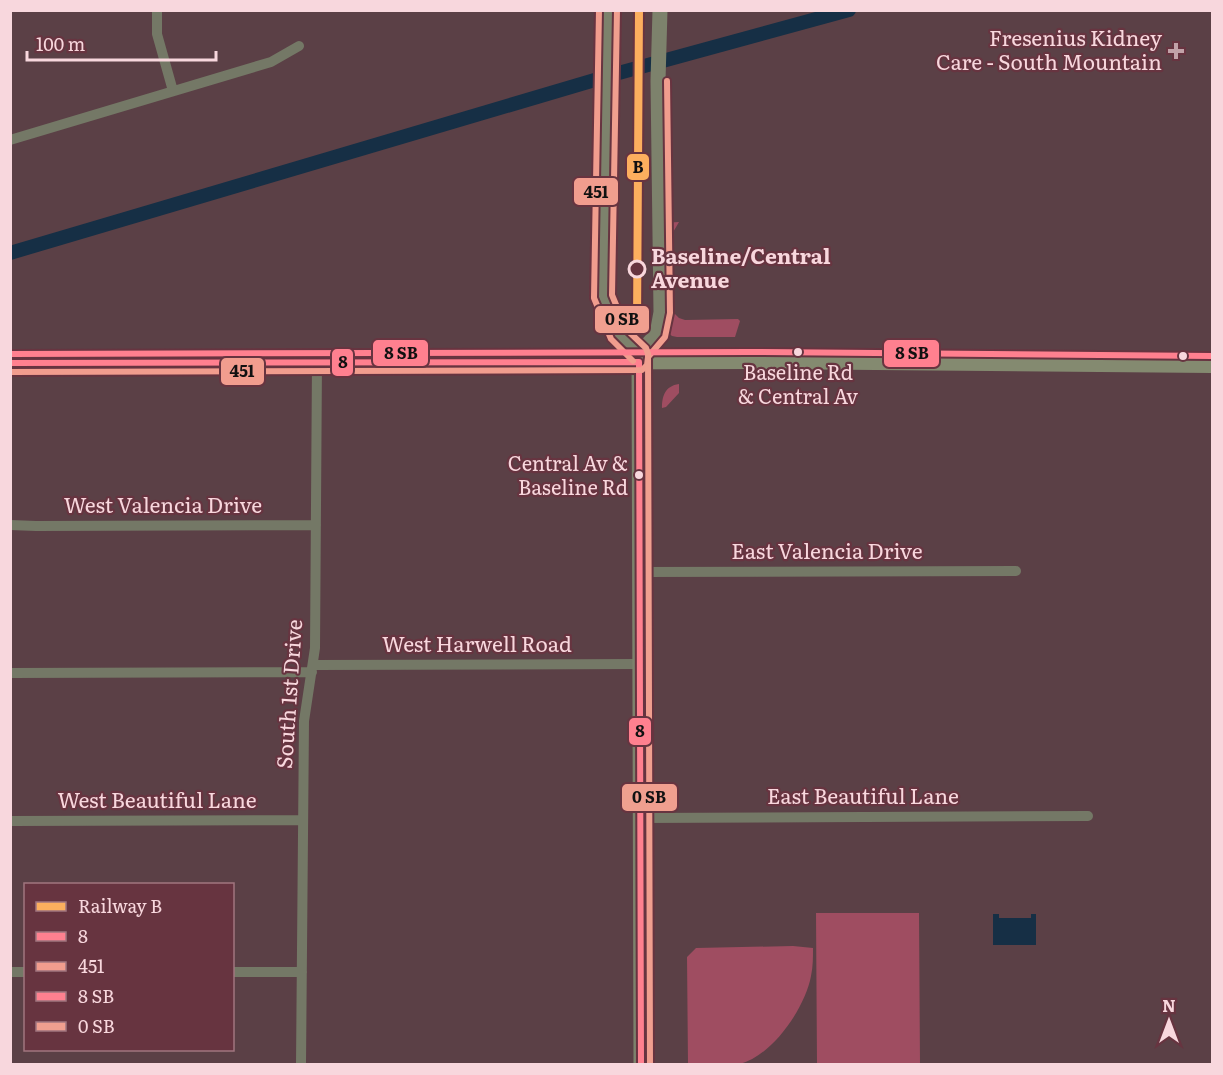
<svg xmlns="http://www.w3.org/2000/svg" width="1223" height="1075" font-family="Literata,serif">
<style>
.green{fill:#9f4d61}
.water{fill:#162f45}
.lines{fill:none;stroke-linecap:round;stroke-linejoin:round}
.canal{stroke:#162f45;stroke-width:14}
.minor{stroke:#747866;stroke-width:10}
.secondary{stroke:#7d826c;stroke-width:15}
.primary{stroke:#848a70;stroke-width:16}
.bus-1-casing{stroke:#673440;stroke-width:10}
.bus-2-casing{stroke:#673440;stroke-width:10}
.bus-3-casing{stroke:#673440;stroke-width:10}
.bus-4-casing{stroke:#673440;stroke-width:10}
.bus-1{stroke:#ff808f;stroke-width:6}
.bus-2{stroke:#f19d8e;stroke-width:6}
.bus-3{stroke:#ff808f;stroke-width:6}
.bus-4{stroke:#f09f8f;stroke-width:6}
.rail-1-casing{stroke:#673440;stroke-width:12}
.rail-1{stroke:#fcaf5e;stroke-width:8}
.poi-dot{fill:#c1a2a8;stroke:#673440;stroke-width:2}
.stop-dot{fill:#673440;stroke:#f8d7dd;stroke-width:3}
.bus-dot{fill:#f8d7dd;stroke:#673440;stroke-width:2}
.labels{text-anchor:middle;stroke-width:4.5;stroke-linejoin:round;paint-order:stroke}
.bus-label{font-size:20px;fill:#f8d7dd;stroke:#673440}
.poi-label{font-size:21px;fill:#f8d7dd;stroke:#673440;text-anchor:end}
.stop-label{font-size:21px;font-weight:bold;fill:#f8d7dd;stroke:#673440;text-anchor:start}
.street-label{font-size:21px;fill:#f8d7dd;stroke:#673440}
.line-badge{stroke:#673440;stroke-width:2}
.pale-badge-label{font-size:16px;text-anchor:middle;font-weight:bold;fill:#111}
</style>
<rect width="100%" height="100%" fill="#5b4046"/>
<path class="green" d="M679,222L672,234V311L679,318L685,320L738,319L740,321L735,337H677L672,336L662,327L668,258L662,223Z
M679,384V393L666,407L662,408C662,396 665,386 679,384Z
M816,913H919L920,1064H817Z
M793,946L813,948C813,957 813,967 811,976C805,1008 773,1055 740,1064C726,1068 703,1065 688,1064L687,957L696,948Z"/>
<path class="water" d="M993,914H999V918H1031V914H1036V945H993Z"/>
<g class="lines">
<path class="canal" d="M10,253L615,74L849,10"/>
<path class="minor" d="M157,10V34L173,91
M10,140L271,62L299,46
M10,525L36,526L316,525
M639,572L1016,571
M314,665L639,664
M10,673L312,672
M640,818L1088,816
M10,821L303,820
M10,972H26
M232,972H302
M301,1064L304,721L315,648L317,362"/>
<path class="secondary" d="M608,10L603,297L618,334L639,354
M641,1064L639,354L657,334L661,312L658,81L660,10"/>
<path class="primary" d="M10,363L750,361L1212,365"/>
<g class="bus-1-casing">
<path id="bus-1" d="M10,363L639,362L641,1064"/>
</g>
<g class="bus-2-casing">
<path id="bus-2" d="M599,10L594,298L611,339L633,361
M10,372L642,370L647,365L648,357L665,337L670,313L667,81"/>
</g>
<g class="bus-3-casing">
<path id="bus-3" d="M10,354L750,352L1212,356"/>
</g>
<g class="bus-4-casing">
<path id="bus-4" d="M617,10L612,295L626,329L646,348L648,354L650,1064"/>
</g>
<use href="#bus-1" class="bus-1"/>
<use href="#bus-2" class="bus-2"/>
<use href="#bus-3" class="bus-3"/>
<use href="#bus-4" class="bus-4"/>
<g class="rail-1-casing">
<path id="rail-1" d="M637,324L639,10"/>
</g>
<use href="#rail-1" class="rail-1"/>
</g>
<path class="poi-dot" d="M1173 42h6v6h6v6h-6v6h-6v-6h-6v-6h6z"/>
<circle class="stop-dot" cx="637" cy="269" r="8"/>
<g class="bus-dot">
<circle cx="798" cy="352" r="5"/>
<circle cx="1183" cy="356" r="5"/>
<circle cx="639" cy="475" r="5"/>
</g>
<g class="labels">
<g class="bus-label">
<text x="798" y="380">Baseline Rd<tspan x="798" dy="24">&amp; Central Av</tspan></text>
<text x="628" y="471" text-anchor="end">Central Av &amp;<tspan x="628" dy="24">Baseline Rd</tspan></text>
</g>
<g class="poi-label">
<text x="1162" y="46">Fresenius Kidney<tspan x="1162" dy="24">Care - South Mountain</tspan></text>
</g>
<g class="stop-label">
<text x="651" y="264">Baseline/Central<tspan x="651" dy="24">Avenue</tspan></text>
</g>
<g class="street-label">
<text x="163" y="513">West Valencia Drive</text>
<text x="827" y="559">East Valencia Drive</text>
<text x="477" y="652">West Harwell Road</text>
<text transform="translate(290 694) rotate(-86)" y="7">South 1st Drive</text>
<text x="863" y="804">East Beautiful Lane</text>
<text x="157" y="808">West Beautiful Lane</text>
</g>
</g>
<g class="line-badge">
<rect x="626" y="153" width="24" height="28" rx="6" fill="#fcaf5e"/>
<rect x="573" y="177" width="46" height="29" rx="6" fill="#f19d8e"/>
<rect x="594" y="305" width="56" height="29" rx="6" fill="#f09f8f"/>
<rect x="372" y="339" width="57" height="28" rx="6" fill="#ff808f"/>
<rect x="883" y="339" width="57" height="29" rx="6" fill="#ff808f"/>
<rect x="331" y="348" width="23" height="29" rx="6" fill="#ff808f"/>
<rect x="220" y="357" width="45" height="29" rx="6" fill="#f19d8e"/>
<rect x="628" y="717" width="24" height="29" rx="6" fill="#ff808f"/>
<rect x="621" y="783" width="57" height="29" rx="6" fill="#f09f8f"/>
</g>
<g class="pale-badge-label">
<text x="638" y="173">B</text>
<text x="596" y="198">451</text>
<text x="622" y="325">0 SB</text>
<text x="401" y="359">8 SB</text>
<text x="912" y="359">8 SB</text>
<text x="343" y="368">8</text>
<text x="242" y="377">451</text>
<text x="640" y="737">8</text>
<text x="649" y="803">0 SB</text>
</g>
<rect width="1223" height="1075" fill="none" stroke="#f8d7dd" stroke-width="24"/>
<rect x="24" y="883" width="210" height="168" fill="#673440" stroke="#a1757f" stroke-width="1.5"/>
<rect x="36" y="902" width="30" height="9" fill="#fcaf5e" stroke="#a1757f" stroke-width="1.5"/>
<text x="78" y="913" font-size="18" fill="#f8d7dd">Railway B</text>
<rect x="36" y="932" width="30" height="9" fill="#ff808f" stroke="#a1757f" stroke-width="1.5"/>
<text x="78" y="943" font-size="18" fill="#f8d7dd">8</text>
<rect x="36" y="962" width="30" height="9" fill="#f19d8e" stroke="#a1757f" stroke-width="1.5"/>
<text x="78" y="973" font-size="18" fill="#f8d7dd">451</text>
<rect x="36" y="992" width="30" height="9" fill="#ff808f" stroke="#a1757f" stroke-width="1.5"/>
<text x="78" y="1003" font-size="18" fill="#f8d7dd">8 SB</text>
<rect x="36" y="1022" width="30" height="9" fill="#f09f8f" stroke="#a1757f" stroke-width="1.5"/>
<text x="78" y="1033" font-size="18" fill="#f8d7dd">0 SB</text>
<g transform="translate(1169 1021)" stroke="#673440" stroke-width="4.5" paint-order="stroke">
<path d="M0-4.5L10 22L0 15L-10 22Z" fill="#f8d7dd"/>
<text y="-9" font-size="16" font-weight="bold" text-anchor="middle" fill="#f8d7dd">N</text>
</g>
<path d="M27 51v9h189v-9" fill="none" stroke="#f8d7dd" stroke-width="3"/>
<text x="36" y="51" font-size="18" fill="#f8d7dd" stroke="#673440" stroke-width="4.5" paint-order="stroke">100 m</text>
</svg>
